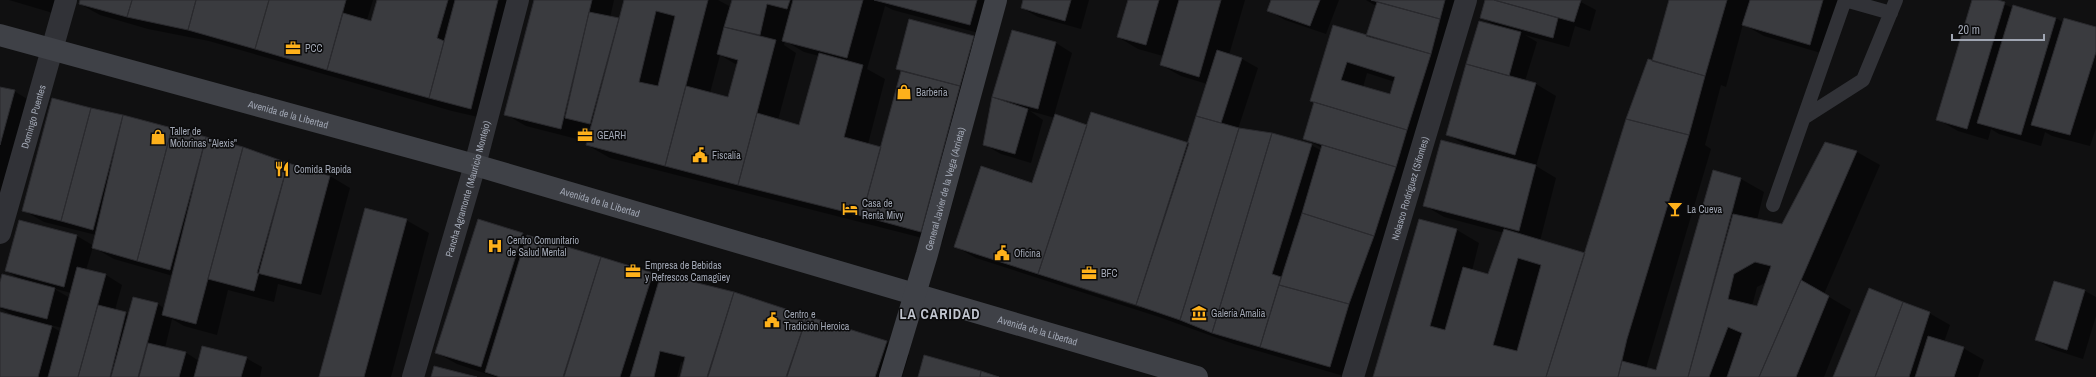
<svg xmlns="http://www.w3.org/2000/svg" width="2096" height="377" font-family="'Archivo Narrow',sans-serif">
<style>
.shadow{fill:#0007;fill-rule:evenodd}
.building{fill:#3a3b3f;stroke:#2a2a2e;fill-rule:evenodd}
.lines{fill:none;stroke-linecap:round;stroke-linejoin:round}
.service{stroke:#313237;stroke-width:14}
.minor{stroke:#313237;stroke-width:22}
.tertiary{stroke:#313237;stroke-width:22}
.secondary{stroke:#3f4147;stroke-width:22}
.labels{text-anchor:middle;stroke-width:3;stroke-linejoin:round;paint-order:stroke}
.poi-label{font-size:10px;fill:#a0a6b3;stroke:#0b0b0c;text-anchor:start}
.street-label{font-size:10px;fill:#a0a6b3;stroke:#0b0b0c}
.district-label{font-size:14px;font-weight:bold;letter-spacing:1px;fill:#c1c5cf;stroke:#0b0b0c}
</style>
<rect width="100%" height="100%" fill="#101011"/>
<path class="shadow" d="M9,0H67L63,16Z
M81,0H373L367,20L372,22L378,0H521L491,120L452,111L209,41L148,29L100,15L80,4Z
M536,0H614L610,18L620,20L626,0H718L731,7L733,0H1000L990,36L893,10L885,6L867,69L885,79L868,144L882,148L902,71L897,68L974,37L990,47L980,99L942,243L610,158L587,145L591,129L584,127L581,140L526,126L505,114ZM785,41L804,52L819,56L800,127L778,120L796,53L784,45ZM720,55L737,65L728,98L710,93Z
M1024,0H1089L1081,29L1038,17L1022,8Z
M1129,0H1245L1229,55L1242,59L1258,68L1238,129L1311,145L1322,151V148L1304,138L1315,103L1311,100L1367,37L1376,6L1366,0H1472L1347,377L1234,344L1159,317L976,258L956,247L1033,184L1055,118L1030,111L1043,120L1031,163L1001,154L985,145L993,97L1012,31L1056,43L1072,53L1054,115L1087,126L1188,144L1207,84L1181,76L1161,65L1163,56L1138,49L1118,37ZM1367,73L1395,82L1390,96L1363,87ZM1063,281L1141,306L1140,308L1063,283Z
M1273,0H1339L1326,34L1285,20L1269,11Z
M1486,0H1577L1596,10L1590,31L1575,26L1569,47L1525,35L1537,42L1525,81L1536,84L1556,96L1536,166L1556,178L1540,241L1586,254L1652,62L1670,0H1847L1831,56L1764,36L1743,24L1726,87L1721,85L1705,145L1711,149L1646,368L1657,371L1713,171L1741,179L1764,192L1757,220L1783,225L1826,143L1857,152L1880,165L1824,294L1851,310L1824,377H1374L1457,230L1479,243L1472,271L1489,275L1504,233L1444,217L1424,205L1471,148L1448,135L1494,25L1481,17ZM1767,282L1758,307L1752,306L1757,287Z
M1973,0H1994L2013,8L2014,6L2056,18L2064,23L2096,28V128L2090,146L2052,136L2045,132L2041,146L1999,134L1991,129L1988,140L1958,131L1937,119Z
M0,88L14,91L37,105L0,222Z
M91,109L243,148L330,176L350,188L321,295L278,284L274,302L228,290L217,335L184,326L172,319L165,348L185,352L199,361L246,358L262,367L260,377H0V313L14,316L0,308V286L22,280L6,271L19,221L77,236L94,246L96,235L44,222L23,210ZM93,247L114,259L173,276L165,309L158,304L129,315L115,310L122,285L106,275L86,270ZM56,289L71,293L70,298L56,290ZM47,324L62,328L61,332Z
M406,220L429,233L391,377H320Z
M478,220L528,237L653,274L661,278L733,293L886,342L909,355L902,377H681L685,363L681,362L677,377H496L457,364L437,353Z
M2055,282L2085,291L2096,297V316L2083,359L2052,349L2036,340Z
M1929,313L1950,325L1944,342L1963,348L1984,360L1978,377H1834Z"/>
<path class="building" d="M80,0H132L127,17L79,4Z
M132,0H196L188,30L127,17Z
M196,0H269L255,49L188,30Z
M269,0H346L327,70L255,49Z
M377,0H448L437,38L444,41L429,98L327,70L343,13L371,21Z
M455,0H498L471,109L429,98Z
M534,0H592L561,129L504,115Z
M624,0H708L665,166L586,145ZM656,11L675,16L658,86L639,82Z
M732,0H790L787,9L767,4L760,35L724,27Z
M793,0H863L847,58L782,41Z
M874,0H977L970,25Z
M1023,0H1071L1065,21L1021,8Z
M1128,0H1159L1146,45L1117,37Z
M1179,0H1221L1199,77L1160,65Z
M1271,0H1320L1310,26L1267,11Z
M1371,0H1445L1440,19Z
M1485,0H1494L1558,18L1553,38L1480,18Z
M1494,0H1581L1574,22Z
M1669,0H1727L1705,76L1652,61Z
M1750,0H1823L1810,45L1742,25Z
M1972,0H1998L2005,2L1967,129L1936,120Z
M1377,2L1440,19L1431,54L1366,36Z
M2013,5L2056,18L2021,135L1977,123Z
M589,12L619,18L590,124L565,118Z
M2064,18L2096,27V52L2070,135L2031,125Z
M909,19L974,36L960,86L896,69Z
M1479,21L1521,32L1509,76L1466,64Z
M1333,25L1431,54L1407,130L1310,101ZM1347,62L1395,77L1390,94L1341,80Z
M724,27L776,40L738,185L665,166L686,86L728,97L738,60L717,54Z
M1012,30L1056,42L1038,109L992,97Z
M1217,50L1242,58L1221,123L1196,116Z
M819,53L863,65L844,137L881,147L862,216L738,185L757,113L799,125Z
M1648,59L1705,76L1689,135L1626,119Z
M1466,64L1536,83L1515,155L1446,135Z
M901,71L960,86L921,232L862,216Z
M0,87L15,90L0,145Z
M992,97L1028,109L1015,154L983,145Z
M52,98L91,108L61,221L22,211Z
M1314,102L1407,130L1396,167L1303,139Z
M91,108L123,115L93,230L61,221Z
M1091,112L1189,143L1136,305L1038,274Z
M1055,114L1087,125L1038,274L954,247L981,166L1032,183Z
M123,115L172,128L137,261L92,248Z
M1196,116L1239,128L1180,320L1136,305Z
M1626,119L1689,135L1627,339L1618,377H1546Z
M172,128L206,137L170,270L137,261Z
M1239,128L1272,133L1212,333L1180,320Z
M1272,133L1312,144L1272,274L1281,277L1260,347L1212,333Z
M206,137L243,147L196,324L162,315Z
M1441,140L1536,165L1519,231L1423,206Z
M1825,142L1857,151L1759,377H1727L1742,333L1728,327L1709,377H1688L1733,214L1782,224ZM1755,262L1771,266L1757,306L1728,299L1734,274Z
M1322,145L1396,167L1374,236L1302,213Z
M243,147L288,163L254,291L208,279Z
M288,163L330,176L301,284L257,273Z
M1713,170L1741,178L1688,377H1618L1622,361L1656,370Z
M365,208L407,219L364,377H319Z
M1302,213L1374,236L1349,304L1279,285Z
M478,219L523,233L481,367L435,353Z
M1419,219L1457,229L1430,326L1445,330L1463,267L1488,274L1504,229L1585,253L1546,377H1373ZM1518,258L1541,265L1517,351L1493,345Z
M19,220L77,235L64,287L5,271Z
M527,235L601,257L564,377H500L485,372Z
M601,257L653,273L620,377H563Z
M77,267L106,274L78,377H48Z
M2,274L55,288L47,319L0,307V282Z
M661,274L734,292L707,377H680L685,357L660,351L654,377H630Z
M1801,280L1829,296L1796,377H1759Z
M2054,281L2085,290L2067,350L2035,340Z
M1279,285L1349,304L1330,367L1260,347Z
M1869,288L1903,302L1875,377H1833Z
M734,292L807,316L787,377H708Z
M133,297L158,303L138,377H111Z
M1903,302L1930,312L1909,377H1875Z
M98,305L126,312L110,377H78Z
M0,312L52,326L38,377H0Z
M807,316L887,341L875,377H786Z
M1928,336L1964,347L1954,377H1915Z
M148,343L186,352L179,377H139Z
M202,346L247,357L241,377H194Z
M924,355L981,371L980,377H918Z
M434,366L477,377H431Z
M981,371L999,377H980Z"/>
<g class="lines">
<path class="service" d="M1805,117L1863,80L1896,0
M1773,205L1845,0L1891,13"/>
<g class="minor">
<path id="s1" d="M413,377L475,165L518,0"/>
<path id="s2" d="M1353,377L1466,0"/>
</g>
<path class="tertiary" id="s3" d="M0,233L66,0"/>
<g class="secondary">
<path id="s4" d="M0,35L475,165L1197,377"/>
<path id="s5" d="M890,377L927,254L996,0"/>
</g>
</g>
<defs>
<g id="office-bare" transform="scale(1.2)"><path d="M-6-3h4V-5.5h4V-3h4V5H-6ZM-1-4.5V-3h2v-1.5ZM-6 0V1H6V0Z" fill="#feb11b" stroke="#0b0b0c" stroke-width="2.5" paint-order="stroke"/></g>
<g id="shop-bare" transform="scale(1.2)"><path d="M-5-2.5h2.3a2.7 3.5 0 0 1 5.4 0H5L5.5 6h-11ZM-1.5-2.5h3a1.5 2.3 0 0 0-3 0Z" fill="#feb11b" stroke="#0b0b0c" stroke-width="2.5" paint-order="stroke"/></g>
<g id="civic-bare" transform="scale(1.2)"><path d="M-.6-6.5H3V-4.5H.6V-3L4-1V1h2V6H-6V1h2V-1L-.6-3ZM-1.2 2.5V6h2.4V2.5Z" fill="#feb11b" stroke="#0b0b0c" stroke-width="2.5" paint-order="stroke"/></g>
<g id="restaurant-bare" transform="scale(1.2)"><path d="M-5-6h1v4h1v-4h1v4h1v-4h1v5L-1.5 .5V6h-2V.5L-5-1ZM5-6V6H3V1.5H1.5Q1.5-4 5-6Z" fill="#feb11b" stroke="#0b0b0c" stroke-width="2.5" paint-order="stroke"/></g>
<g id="hotel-bare" transform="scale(1.2)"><path d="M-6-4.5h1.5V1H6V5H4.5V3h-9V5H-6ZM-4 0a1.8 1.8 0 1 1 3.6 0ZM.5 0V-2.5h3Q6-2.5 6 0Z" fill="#feb11b" stroke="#0b0b0c" stroke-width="2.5" paint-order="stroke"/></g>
<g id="bar-bare" transform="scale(1.2)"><path d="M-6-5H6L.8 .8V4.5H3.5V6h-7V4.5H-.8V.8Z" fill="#feb11b" stroke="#0b0b0c" stroke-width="2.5" paint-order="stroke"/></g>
<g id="hospital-bare" transform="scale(1.2)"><path d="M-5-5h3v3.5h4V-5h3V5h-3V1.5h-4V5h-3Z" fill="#feb11b" stroke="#0b0b0c" stroke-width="2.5" paint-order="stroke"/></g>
<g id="museum-bare" transform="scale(1.2)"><path d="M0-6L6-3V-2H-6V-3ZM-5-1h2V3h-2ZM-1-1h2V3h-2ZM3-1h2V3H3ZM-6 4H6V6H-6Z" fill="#feb11b" stroke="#0b0b0c" stroke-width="2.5" paint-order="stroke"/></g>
</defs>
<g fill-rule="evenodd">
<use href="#office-bare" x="293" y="48"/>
<use href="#shop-bare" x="904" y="92"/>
<use href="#office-bare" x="585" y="135"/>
<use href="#shop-bare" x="158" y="137"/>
<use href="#civic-bare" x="700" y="155"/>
<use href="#restaurant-bare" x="282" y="169"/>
<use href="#hotel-bare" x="850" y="209"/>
<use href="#bar-bare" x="1675" y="209"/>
<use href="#hospital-bare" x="495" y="246"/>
<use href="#civic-bare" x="1002" y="253"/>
<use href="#office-bare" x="633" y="271"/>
<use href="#office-bare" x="1089" y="273"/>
<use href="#museum-bare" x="1199" y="313"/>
<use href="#civic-bare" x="772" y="320"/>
</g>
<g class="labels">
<g class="poi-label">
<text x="305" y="52">PCC</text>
<text x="916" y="96">Barberia</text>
<text x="170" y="135">Taller de<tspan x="170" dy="12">Motorinas "Alexis"</tspan></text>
<text x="597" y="139">GEARH</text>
<text x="712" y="159">Fiscalía</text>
<text x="294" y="173">Comida Rapida</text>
<text x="862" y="207">Casa de<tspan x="862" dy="12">Renta Mivy</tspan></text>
<text x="1687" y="213">La Cueva</text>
<text x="507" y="244">Centro Comunitario<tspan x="507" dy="12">de Salud Mental</tspan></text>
<text x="1014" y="257">Oficina</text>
<text x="645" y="269">Empresa de Bebidas<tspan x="645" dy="12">y Refrescos Camagüey</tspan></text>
<text x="1101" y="277">BFC</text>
<text x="1211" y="317">Galería Amalia</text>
<text x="784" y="318">Centro e<tspan x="784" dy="12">Tradición Heroica</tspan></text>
</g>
<g class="street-label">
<text dy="4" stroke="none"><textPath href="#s4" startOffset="299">Avenida de la Libertad</textPath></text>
<text dy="4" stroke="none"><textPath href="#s3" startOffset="121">Domingo Puentes</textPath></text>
<text dy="4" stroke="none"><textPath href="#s2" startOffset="197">Nolasco Rodríguez (Sifontes)</textPath></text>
<text dy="4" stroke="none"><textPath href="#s1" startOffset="196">Pancha Agramonte (Mauricio Montejo)</textPath></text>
<text dy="4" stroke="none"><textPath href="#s5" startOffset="196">General Javier de la Vega (Arrieta)</textPath></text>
<text dy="4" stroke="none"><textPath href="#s4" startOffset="623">Avenida de la Libertad</textPath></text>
<text dy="4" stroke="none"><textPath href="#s4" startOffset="1079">Avenida de la Libertad</textPath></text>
</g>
<g class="district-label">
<text x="940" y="319">LA CARIDAD</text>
</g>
</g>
<path d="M1952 34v6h92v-6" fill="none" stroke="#a0a6b3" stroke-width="2"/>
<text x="1958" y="34" font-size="12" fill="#a0a6b3" stroke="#0b0b0c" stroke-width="3" paint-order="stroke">20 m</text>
</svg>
